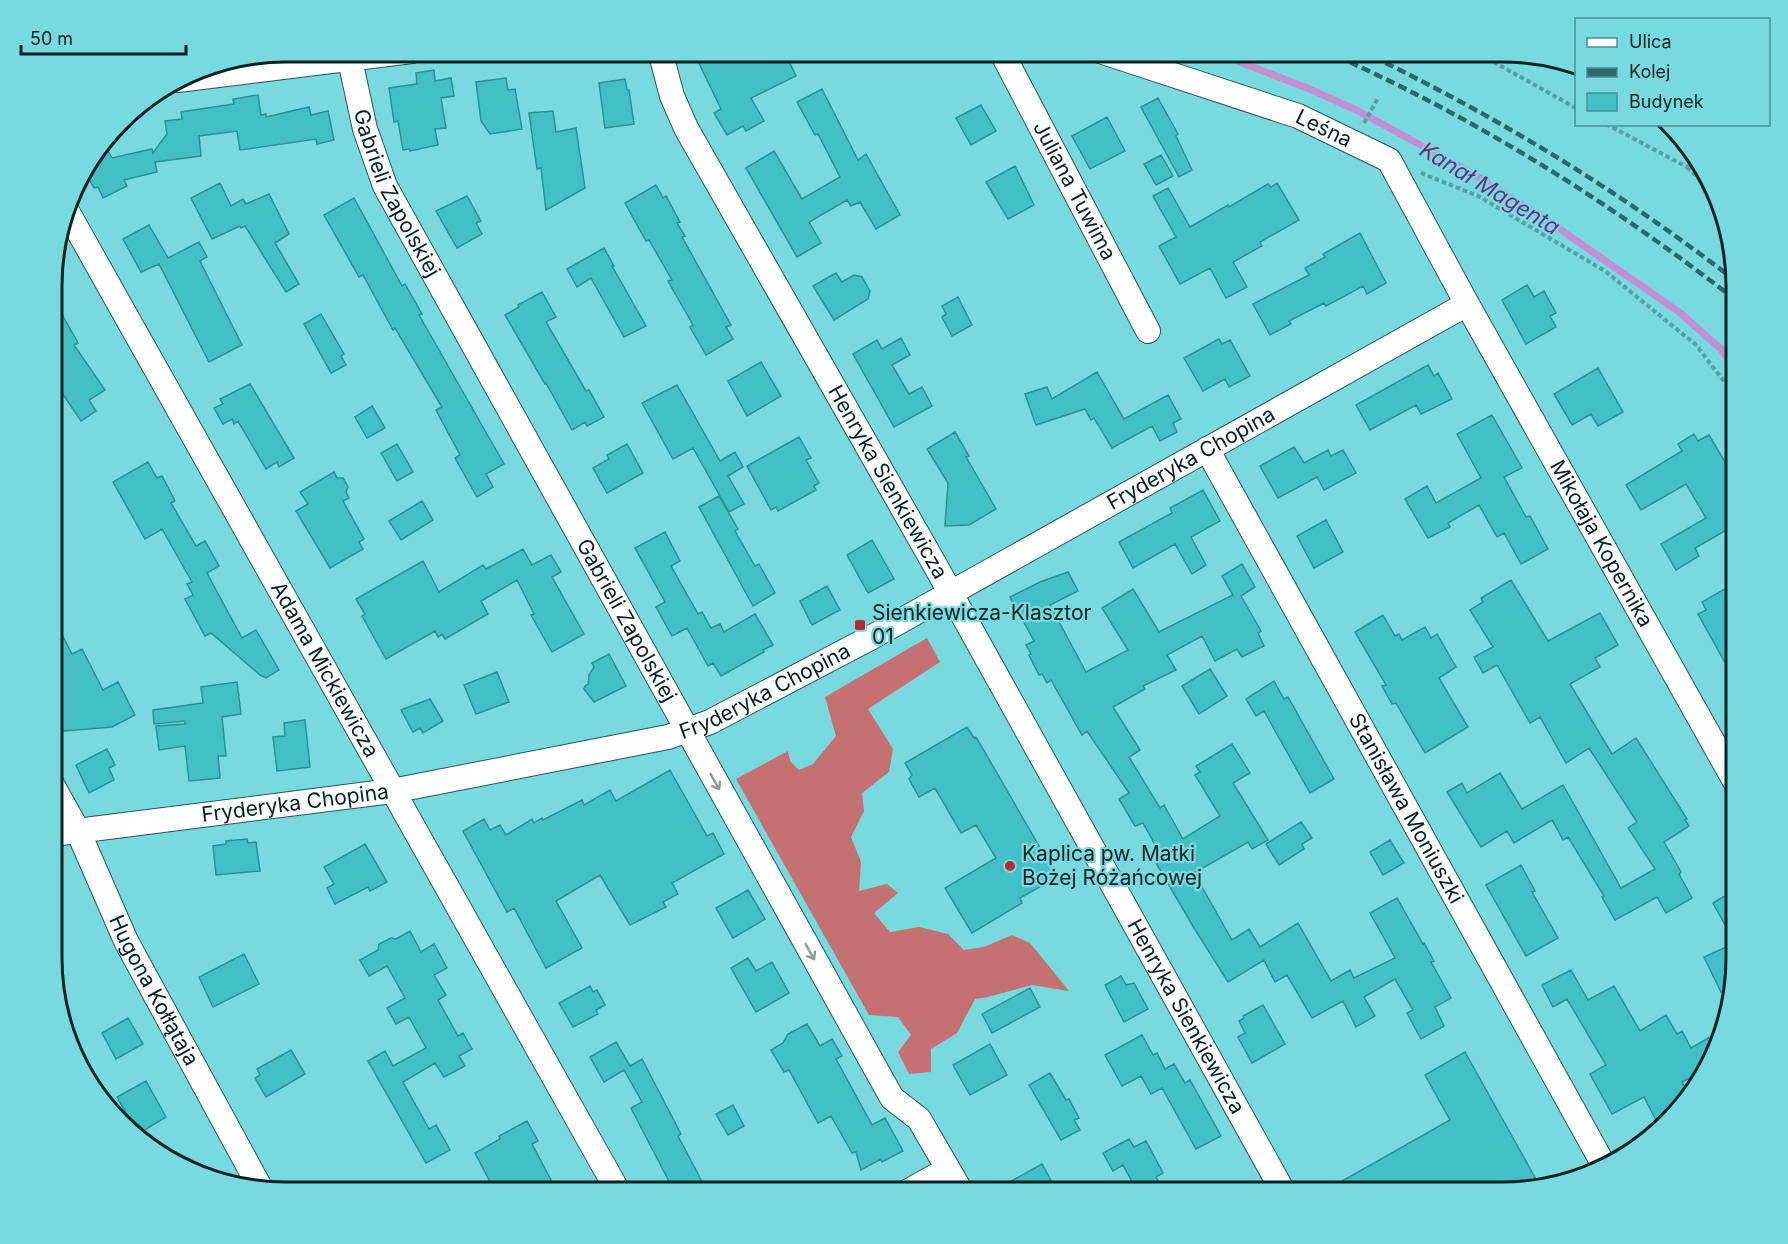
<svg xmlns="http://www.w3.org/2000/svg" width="1788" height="1244" font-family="Inter,sans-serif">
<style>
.forest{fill:#c57071}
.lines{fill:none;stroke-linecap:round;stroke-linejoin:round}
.stream{stroke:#c38fd0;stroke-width:7}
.building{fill:#43c0c6;stroke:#299297;stroke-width:1.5}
.street-casing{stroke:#24585a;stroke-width:26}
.path{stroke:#54a0a4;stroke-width:4;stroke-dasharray:4.5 3;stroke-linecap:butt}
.street{stroke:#fff;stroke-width:24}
.rail{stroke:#2e6669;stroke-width:4.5;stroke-dasharray:9 4.5;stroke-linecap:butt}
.oneway{stroke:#8e9c9d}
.poi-dot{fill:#b9283b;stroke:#78d9de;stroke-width:2}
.labels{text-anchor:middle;stroke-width:4.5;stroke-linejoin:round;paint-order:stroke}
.street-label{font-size:21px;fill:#032325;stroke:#78d9de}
.poi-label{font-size:21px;fill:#032325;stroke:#78d9de;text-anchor:start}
.water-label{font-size:22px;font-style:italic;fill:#6c2d7b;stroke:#78d9de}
.rim{fill:none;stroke:#032325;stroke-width:3}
</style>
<rect width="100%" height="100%" fill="#78d9de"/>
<path class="forest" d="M927,638L940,662L868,709L893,749L889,772L862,793L864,811L851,837L861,862L859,891L887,884L898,893L874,913L890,932L919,927L948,934L964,950L984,947L1012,935L1030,943L1069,991L1032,985L988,997L975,999L957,1033L931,1049V1072L909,1074L898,1052L911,1035L898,1017L869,1015L736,779L788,751L790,761L799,770L813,764L836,736L825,697Z"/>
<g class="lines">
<path class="stream" d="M1212,51L1312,90L1358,111L1463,168L1541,216L1679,312L1721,349L1737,373"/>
</g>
<path class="building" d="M693,51H784L796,76L751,98L764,121L746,131L743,126L727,135L714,113L721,109Z
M434,70L435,81L451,78L454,96L441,98L446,128L435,129L438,145L410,151L409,149L403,150L398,121L394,122L389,88L417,84L416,73Z
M506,78L508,90L515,89L522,129L490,134L481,121L476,82Z
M625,79L627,90H629L634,124L605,128L599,83Z
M822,89L858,160L866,154L900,215L876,229L860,202L851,206L847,200L809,222L821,243L797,257L746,168L774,151L802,199L840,177L818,134L815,135L797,102Z
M258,95L261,115L266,114V117L309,107L311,115L328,111L334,140L317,144L316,139L240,150L237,131L199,136L201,156L155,162L157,172L124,180L127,186L103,198L98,187L94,188L84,170L104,144L112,158L152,149L153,153L167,134L165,121L182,119L181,112L234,104L233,99Z
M1158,98L1178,134L1176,136L1192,170L1179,177L1141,107Z
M981,105L996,131L971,145L956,118Z
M553,111L556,132L576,128L585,188L546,210L541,168L537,169L529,113Z
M1107,117L1125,151L1090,169L1072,136Z
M1161,155L1173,176L1156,185L1144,164Z
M1015,166L1034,205L1008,219L986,182Z
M220,183L231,206L243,199L246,204L269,194L289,234L275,243L299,284L286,292L245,226L241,228L240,226L212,239L191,198Z
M1277,183L1299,220L1260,242L1262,246L1233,262L1247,287L1226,298L1210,268L1180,284L1159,246L1176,237L1153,196L1168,188L1190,227L1228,205L1229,207L1268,184L1271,187Z
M656,185L663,198L666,196L680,222L677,223L685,236L682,237L731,325L726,327L733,339L706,355L690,327L693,325L668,281L672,280L649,240L646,241L625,203Z
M467,196L481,221L476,223L482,234L457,248L436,211Z
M354,198L402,286L405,284L422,314L419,315L504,464L486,474L493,487L477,497L455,458L460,455L436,410L442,407L395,328L393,330L363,275L359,277L324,215Z
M149,225L168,258L199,242L207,257L200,261L242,345L209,362L159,264L141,272L123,239Z
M1360,233L1386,283L1367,294L1363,286L1326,306L1324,303L1289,321L1291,324L1270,335L1253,304L1309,275L1305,268L1325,257L1323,254Z
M604,248L614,266H612L646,326L624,337L591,278L577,287L567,269Z
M836,273L842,282L854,275L862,277L870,291L868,299L834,320L813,286Z
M1527,285L1534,297L1544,291L1556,313L1550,316L1556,327L1526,344L1502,300Z
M542,292L556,317L546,322L586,391L589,390L604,417L587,426L585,422L572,430L546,383L545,384L505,315L519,307L518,305Z
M958,297L972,325L952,336L942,317L946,314L942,306Z
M53,298L78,343L74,345L105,390L89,400L96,411L81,421L53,380Z
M321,314L344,354L341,356L346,365L331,373L304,324Z
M901,338L910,355L892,365L909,394L922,387L932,406L894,427L853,354L877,340L882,349Z
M1219,339L1222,344L1230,340L1250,376L1229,387L1225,379L1203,391L1184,358Z
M761,362L781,396L747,416L728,381Z
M1428,365L1434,376L1438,373L1452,399L1421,414L1416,405L1370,430L1356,405Z
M1598,368L1623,412L1598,426L1591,414L1572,425L1554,394Z
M1097,372L1124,419L1168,395L1181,419L1173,423L1177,432L1160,441L1152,426L1112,448L1094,418L1091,420L1085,409L1036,425L1025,394L1047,387L1052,399Z
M250,384L294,458L279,467L277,462L266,469L238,421L234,424L232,419L223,424L214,408L223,404L220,399Z
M677,385L720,461L735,452L743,467L728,476L744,504L729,512L693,448L673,459L642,403Z
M372,406L385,428L367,438L355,417Z
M1492,415L1522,468L1504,477L1526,517L1530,516L1548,549L1521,564L1504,533L1497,537L1479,505L1448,523L1450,527L1428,538L1405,499L1427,486L1436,503L1481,478L1457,434Z
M955,432L969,456L966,457L996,509L969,525L945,526L948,483L927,449Z
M1694,434L1698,441L1709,435L1737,482V524L1695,548L1699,556L1676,570L1661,544L1706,518L1686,484L1641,510L1626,485L1682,451L1678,444Z
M799,437L811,458L806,460L819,483L814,486L816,490L778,511L776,507L771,510L747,466Z
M397,444L413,472L397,481L381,453Z
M627,444L643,473L607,493L593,468L609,459L607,455Z
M1294,447L1304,463L1328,450L1331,456L1343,450L1356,473L1324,490L1317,477L1278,498L1260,466Z
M148,462L157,478L162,476L175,501L171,503L196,546L205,541L219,566L207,573L242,638L256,630L279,670L266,678L260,675L211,633L205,636L185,599L193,595L187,584L192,582L162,529L145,539L113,482Z
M334,472L337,478H343L348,487L346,492L349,498L343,501L364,539L359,542L363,549L330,568L296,511L308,504L300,492Z
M1203,490L1220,521L1191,537L1206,565L1192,574L1175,544L1133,568L1119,542L1172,513L1170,508Z
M719,496L738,529L735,531L755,566L759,564L775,593L753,606L699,507Z
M422,501L433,520L401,540L389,521Z
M1326,520L1343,552L1314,568L1297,536Z
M665,532L680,561L671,566L698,614L702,612L711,628L720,624L724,632L755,614L773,645L763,650L764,652L721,676L713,663L708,666L687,628L672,636L656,607L665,602L635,548Z
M872,540L894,579L868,593L847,555Z
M523,549L532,565L551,555L561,572L552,577L584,634L552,652L531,615L534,614L517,580L481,601L488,614L445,639L442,634L438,637L435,631L386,659L362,616L365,614L356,599L423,561L439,592L483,565L486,569Z
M1242,564L1255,587L1241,596L1261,631L1258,633L1264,646L1242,657L1237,649L1215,661L1202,636L1167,655L1176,670L1143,686L1145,689L1113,707L1140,750L1129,757L1160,808L1164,805L1183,839L1220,816L1195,775L1200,772L1196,766L1232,744L1250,773L1233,783L1268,840L1252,849L1248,842L1194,873L1232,940L1249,929L1260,947L1298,923L1331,981L1350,970L1354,978L1395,958L1370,913L1397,898L1423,944L1424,943L1434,961L1431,962L1451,998L1435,1007L1444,1026L1421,1039L1407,1013L1413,1010L1395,979L1364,997L1375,1016L1356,1027L1343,1001L1312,1018L1287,975L1275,982L1264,960L1228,982L1194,928L1152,856L1159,852L1143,823L1135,826L1119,799L1129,793L1087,731L1082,735L1051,680L1047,683L1042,674L1039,675L1029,655L1031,654L1026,645L1034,641L1010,597L1040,582L1068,572L1078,591L1050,605L1086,672L1128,650L1102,608L1133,589L1159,632L1233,595L1222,576Z
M1511,580L1548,641L1600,613L1618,645L1595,658L1600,667L1570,684L1612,754L1636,738L1687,819L1685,820L1689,826L1664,842L1681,872L1679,874L1692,898L1666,913L1657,897L1615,920L1602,897L1604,896L1568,837L1563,840L1552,820L1514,843L1507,831L1481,847L1447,792L1462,783L1467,793L1500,773L1522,809L1563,785L1621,888L1655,869L1628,828L1637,822L1589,748L1566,763L1540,717L1530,723L1497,665L1483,673L1474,657L1493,647L1470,610L1483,602L1481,598Z
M1737,582V684L1698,614L1706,610L1702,602Z
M827,586L840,610L812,625L800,601Z
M1383,615L1395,636L1399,634L1402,640L1425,627L1431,638L1437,634L1456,667L1439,678L1468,727L1425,753L1396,703L1392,704L1382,686L1386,685L1355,632Z
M53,617L72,654L82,649L103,690L118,682L135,715L112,727L53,732Z
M609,654L626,686L594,702L584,689L585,686L588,684L589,675L594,667L592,663Z
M1210,669L1227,696L1199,714L1182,686Z
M497,672L509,702L476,714L464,685Z
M1274,681L1284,699L1288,697L1334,779L1310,793L1264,711L1256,716L1246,699Z
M237,682L241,714L222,717L226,756H218L220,778L189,781L185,746L159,750L156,726L185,724V721L154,724L153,710L203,703L201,687Z
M430,699L443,721L423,733L420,728L413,732L401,710Z
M305,720L310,767L277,771L273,737L285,736L284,723Z
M967,727L974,738L976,737L1057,877L1020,898L1022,903L972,933L945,888L996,858L976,825L961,833L935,788L919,797L909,779L912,775L905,763Z
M107,749L115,765L109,768L114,780L89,793L76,765Z
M670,770L707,836L713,833L724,854L672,883L678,894L663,902L666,907L630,925L600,875L556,901L582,948L546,968L514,908L507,912L463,831L484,819L490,830L500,825L506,835L532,819L534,823L542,818L543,820L582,800L584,805L610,790L616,801Z
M1301,822L1312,838L1302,844L1304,849L1279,865L1266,844Z
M247,839L248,843L256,842L260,871L216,875L213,846L226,844V841Z
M1390,840L1404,863L1383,875L1370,852Z
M365,844L387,882L370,891L368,887L335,904L327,888L334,884L324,867Z
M1521,865L1535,891L1532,892L1558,938L1526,956L1486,885Z
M748,890L765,919L733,938L716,908Z
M1737,894V973L1734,986L1721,992L1704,957L1735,943L1713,903L1723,897Z
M410,931L421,952L434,944L447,968L434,975L446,995L438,1000L458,1036L463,1033L472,1049L459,1056L465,1066L444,1077L435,1063L403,1082L429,1129L436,1125L450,1150L426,1163L368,1061L385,1051L393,1066L426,1048L409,1017L396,1024L387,1008L405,998L387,966L369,976L360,960L378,950L379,944L391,938L396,939Z
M244,954L259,984L213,1007L199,977Z
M748,958L756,971L772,962L789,993L756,1012L731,968Z
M1571,970L1588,1000L1614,986L1640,1031L1666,1015L1677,1034L1682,1031L1691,1048L1726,1028L1724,1034L1706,1069L1682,1082L1690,1098L1677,1110L1657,1122L1644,1097L1612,1114L1590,1074L1606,1065L1567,999L1553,1007L1542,985Z
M1121,976L1126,985L1134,983L1148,1009L1124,1022L1105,985Z
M590,986L593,992L597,990L605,1005L596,1010L598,1014L573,1027L559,1003Z
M1030,988L1040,1007L992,1033L982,1014Z
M1263,1005L1285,1044L1252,1063L1238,1037L1245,1033L1239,1021L1244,1018L1243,1016Z
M128,1018L143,1044L116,1059L102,1033Z
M807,1024L820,1046L832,1039L842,1056L836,1059L872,1125L885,1118L903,1151L882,1162L881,1159L861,1170L856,1152L852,1153L831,1116L818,1123L789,1070L784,1072L771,1050L783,1043L788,1034Z
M1142,1035L1153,1055L1157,1053L1165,1069L1174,1064L1185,1083L1190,1080L1221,1136L1196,1149L1162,1088L1151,1094L1141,1076L1122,1086L1105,1055Z
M616,1042L630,1066L642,1059L681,1134L678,1136L708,1193H675L631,1108L642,1102L624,1070L604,1082L590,1057Z
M990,1044L1007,1075L970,1095L953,1065Z
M291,1050L305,1074L266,1097L255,1078L260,1075L257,1069Z
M1465,1052L1537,1181L1525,1188L1503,1193H1321L1450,1120L1425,1075Z
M1050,1073L1066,1100L1069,1099L1079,1118L1074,1120L1080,1130L1061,1140L1029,1085Z
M146,1081L166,1117L138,1134L117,1097Z
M733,1105L744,1126L728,1135L716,1114Z
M527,1121L538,1141L532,1144L558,1193H496L475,1153L500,1139L499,1136Z
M1129,1139L1134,1147L1146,1141L1163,1173L1156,1177L1159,1183L1141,1193H1138L1123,1165L1113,1171L1103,1153Z
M1042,1164L1058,1193H990Z"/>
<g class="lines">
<g class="street-casing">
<g id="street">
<path id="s1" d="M660,51L672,96L686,128L935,565L1284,1193"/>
<path id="s2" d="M1001,51L1148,331"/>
<path id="s3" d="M1100,51L1298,116L1389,160L1467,304L1737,785"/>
<path id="s4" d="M350,60L365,129L385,186L892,1098L919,1119L962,1193"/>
<path d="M178,80L412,51"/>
<path id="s5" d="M67,211L619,1193"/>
<path id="s6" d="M1207,449L1606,1169"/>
<path id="s7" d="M53,786L78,831L126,941L262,1191"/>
<path id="s8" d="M53,834L392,791L668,737L710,722L872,637L1467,304"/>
<path d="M905,1193L948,1169"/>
</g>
</g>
<path class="path" d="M1474,51L1576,108
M1364,123L1378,98
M1606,124L1687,167L1695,160
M1687,167L1716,195
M1421,173L1478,196L1605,271L1695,344L1737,398"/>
<use href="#street" class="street"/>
<path class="rail" d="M1325,51C1473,116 1610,202 1737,301
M1361,51C1495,115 1620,191 1737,282"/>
</g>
<defs><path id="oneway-shaft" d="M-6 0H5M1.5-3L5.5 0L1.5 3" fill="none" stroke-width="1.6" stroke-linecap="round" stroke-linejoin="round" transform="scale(1.5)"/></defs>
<g class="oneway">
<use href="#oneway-shaft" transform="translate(715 782) rotate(61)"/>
<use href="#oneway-shaft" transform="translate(810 952) rotate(61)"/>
</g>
<g class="poi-dot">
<rect x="854" y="619" width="12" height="12" rx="3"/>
<circle cx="1010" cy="866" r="6"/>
</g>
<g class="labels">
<g class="street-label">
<text dy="7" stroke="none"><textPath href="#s3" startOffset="237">Leśna</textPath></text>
<text dy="7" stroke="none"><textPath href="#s2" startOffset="158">Juliana Tuwima</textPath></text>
<text dy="7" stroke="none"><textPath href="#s4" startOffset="142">Gabrieli Zapolskiej</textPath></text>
<text dy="7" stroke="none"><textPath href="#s8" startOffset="1216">Fryderyka Chopina</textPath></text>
<text dy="7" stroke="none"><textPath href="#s1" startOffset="489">Henryka Sienkiewicza</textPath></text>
<text dy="7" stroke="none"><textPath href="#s3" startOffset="748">Mikołaja Kopernika</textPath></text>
<text dy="7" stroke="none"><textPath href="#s4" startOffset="628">Gabrieli Zapolskiej</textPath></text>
<text dy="7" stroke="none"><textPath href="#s5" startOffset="526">Adama Mickiewicza</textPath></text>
<text dy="7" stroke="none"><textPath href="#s8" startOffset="730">Fryderyka Chopina</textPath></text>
<text dy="7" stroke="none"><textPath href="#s8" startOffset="244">Fryderyka Chopina</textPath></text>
<text dy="7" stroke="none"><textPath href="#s6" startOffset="411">Stanisława Moniuszki</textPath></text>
<text dy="7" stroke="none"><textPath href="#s7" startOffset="228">Hugona Kołłątaja</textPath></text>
<text dy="7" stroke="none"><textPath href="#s1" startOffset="1101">Henryka Sienkiewicza</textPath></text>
</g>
<g class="poi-label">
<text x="872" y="620">Sienkiewicza-Klasztor<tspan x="872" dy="24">01</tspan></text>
<text x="1022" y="861">Kaplica pw. Matki<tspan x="1022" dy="24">Bożej Różańcowej</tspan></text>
</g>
<g class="water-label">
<text transform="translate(1490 188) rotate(31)" y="8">Kanał Magenta</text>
</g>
</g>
<path d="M0 0H1788V1244H0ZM286 62H1502A224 224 0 0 1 1726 286V958A224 224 0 0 1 1502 1182H286A224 224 0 0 1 62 958V286A224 224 0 0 1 286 62Z" fill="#78d9de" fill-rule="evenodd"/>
<path class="rim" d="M286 62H1502A224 224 0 0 1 1726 286V958A224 224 0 0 1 1502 1182H286A224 224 0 0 1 62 958V286A224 224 0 0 1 286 62Z"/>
<rect x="1575" y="18" width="195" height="108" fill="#78d9de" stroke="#499094" stroke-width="1.5"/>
<rect x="1587" y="38" width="30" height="9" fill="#ffffff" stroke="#499094" stroke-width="1.5"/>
<text x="1629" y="48" font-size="18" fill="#032325">Ulica</text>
<rect x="1587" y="68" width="30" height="9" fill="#2e6669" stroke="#499094" stroke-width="1.5"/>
<text x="1629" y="78" font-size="18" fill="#032325">Kolej</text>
<rect x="1587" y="93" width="30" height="18" fill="#43c0c6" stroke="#499094" stroke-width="1.5"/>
<text x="1629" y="108" font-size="18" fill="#032325">Budynek</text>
<path d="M21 45v9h165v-9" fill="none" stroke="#032325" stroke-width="3"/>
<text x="30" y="45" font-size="18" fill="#032325" stroke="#78d9de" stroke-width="4.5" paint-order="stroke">50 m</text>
</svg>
